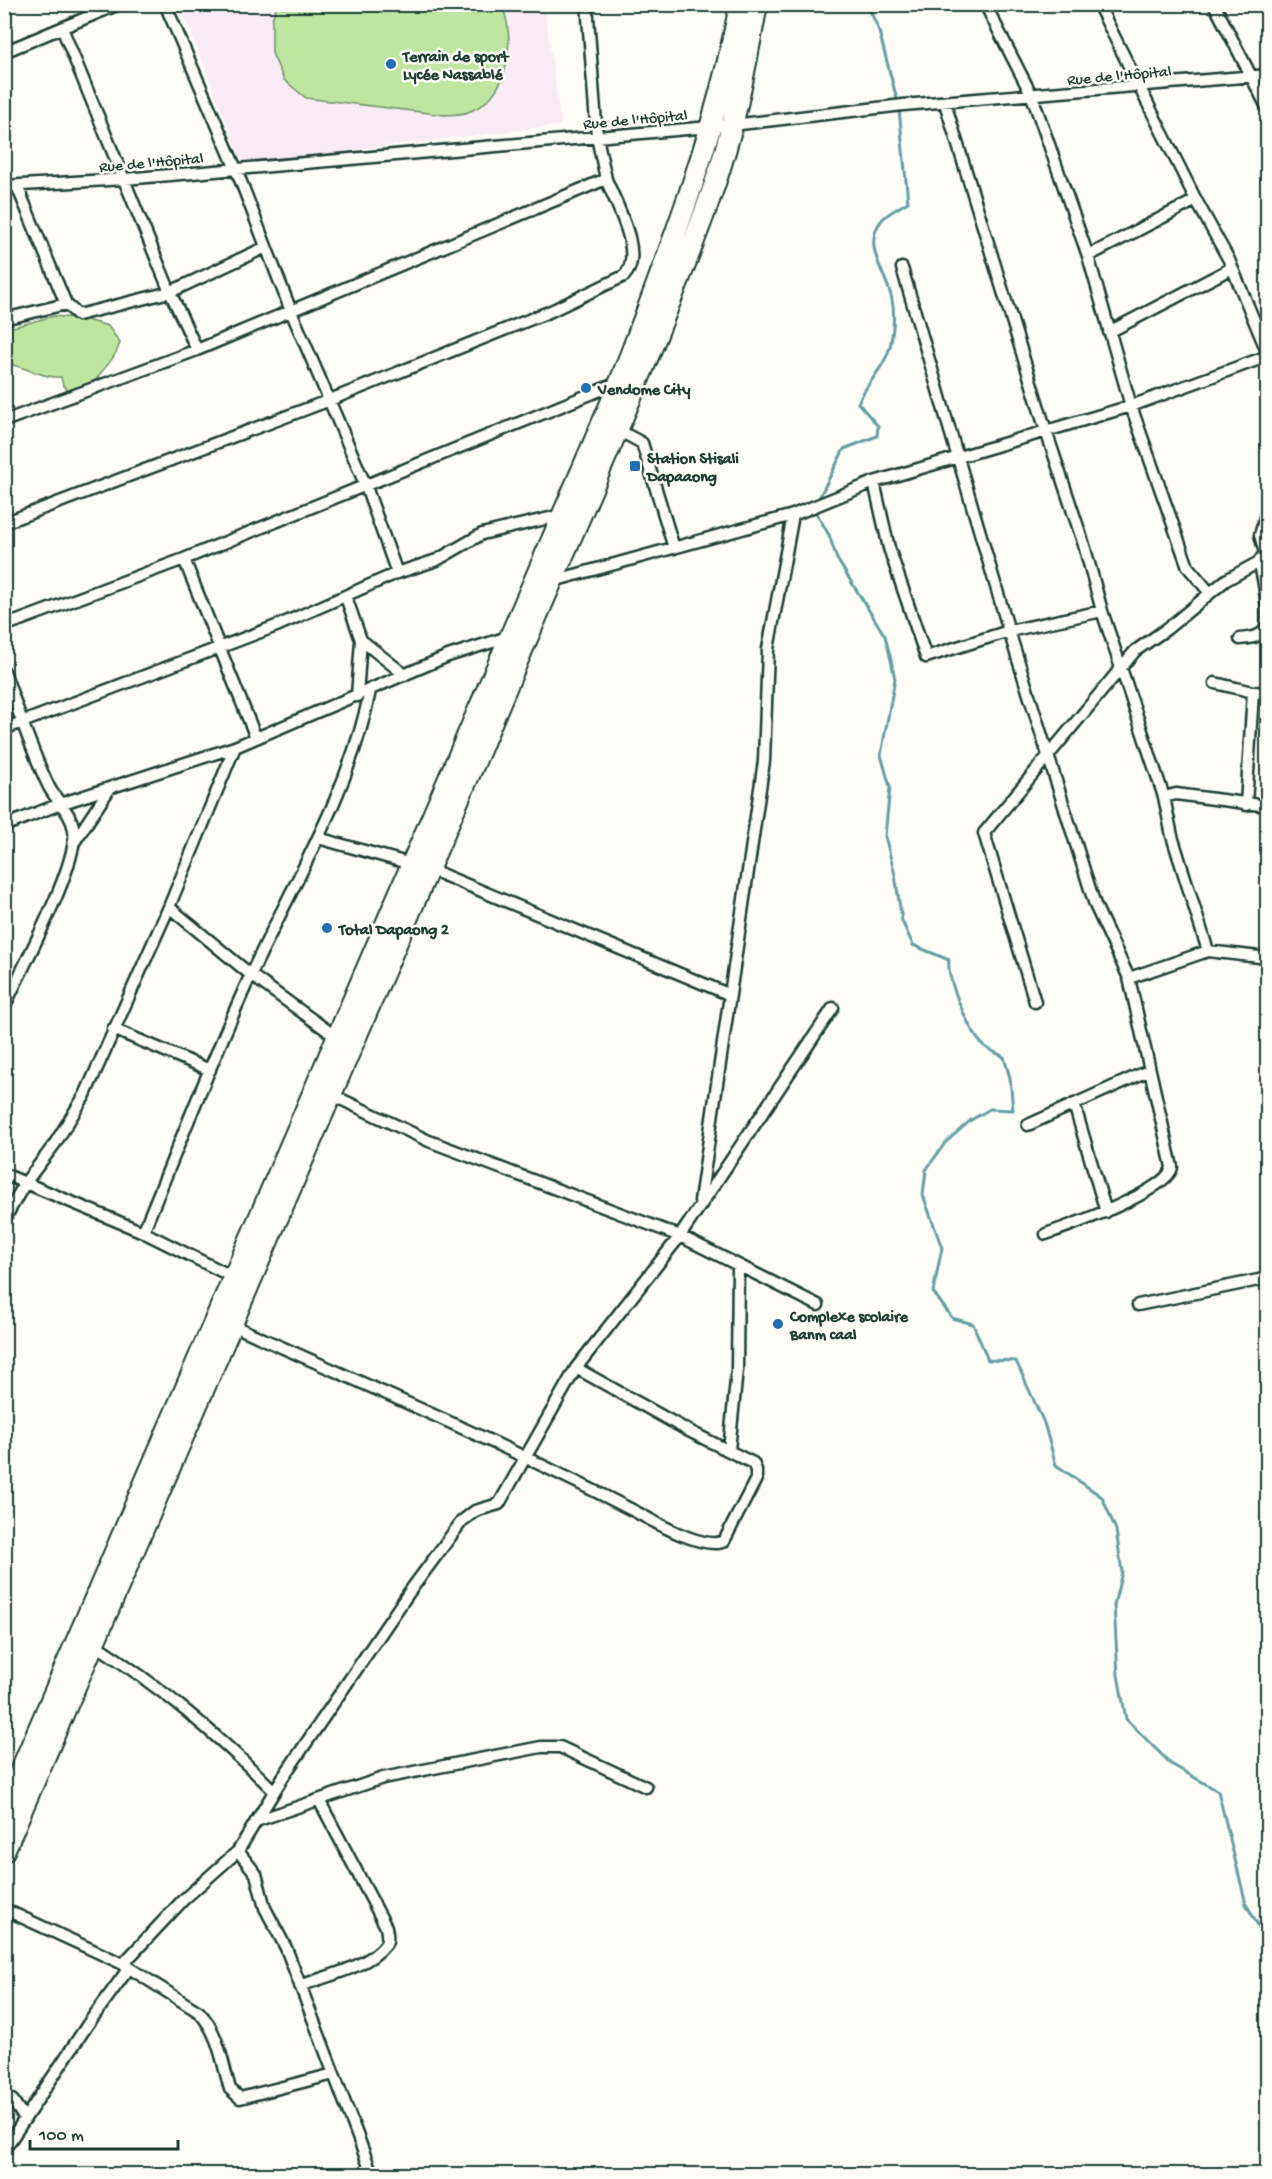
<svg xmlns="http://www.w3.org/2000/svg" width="1272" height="2179" font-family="'Gochi Hand',sans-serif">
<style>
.built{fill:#f8ebf4}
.green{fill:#bfe6a1;stroke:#6f926a;stroke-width:1.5}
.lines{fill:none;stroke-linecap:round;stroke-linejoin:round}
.stream{stroke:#639fa2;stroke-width:3}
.street-casing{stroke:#1f3d34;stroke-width:15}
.highway-casing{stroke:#1f3d34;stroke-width:24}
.street{stroke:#fdfcf7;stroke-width:10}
.highway{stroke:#fdfcf7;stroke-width:20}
.poi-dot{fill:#1f6fb2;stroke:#fdfcf7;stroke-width:2}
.labels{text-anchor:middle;stroke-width:5;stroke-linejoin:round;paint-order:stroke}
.poi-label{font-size:16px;font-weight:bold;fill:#1f3d34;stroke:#fdfcf7;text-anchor:start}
.street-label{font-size:16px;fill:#1f3d34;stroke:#fdfcf7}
</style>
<rect width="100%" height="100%" fill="#fdfcf7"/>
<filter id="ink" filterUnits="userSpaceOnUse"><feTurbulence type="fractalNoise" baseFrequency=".0167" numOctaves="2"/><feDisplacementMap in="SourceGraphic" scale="12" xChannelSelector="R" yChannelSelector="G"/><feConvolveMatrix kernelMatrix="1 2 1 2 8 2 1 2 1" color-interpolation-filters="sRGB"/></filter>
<g filter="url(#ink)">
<path class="built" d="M180,5H544L561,125L245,163L242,161Z"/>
<path class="green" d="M277,5H502C516,40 510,97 468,112C461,115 452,114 445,115L306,98L284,80L272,53V19Z
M54,316L83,319L108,326L120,343C114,362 102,368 93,385L68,391L63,385L61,377C46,379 22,366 5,363V329Z"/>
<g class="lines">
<path class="stream" d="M867,4L878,28L898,103
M818,500L844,449L877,436L878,426L858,403C866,383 884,369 890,347C893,333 895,314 892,300C888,275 861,247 881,221C887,213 900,207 908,202L899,109
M814,509L829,535L837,559L885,636L891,660L895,679L881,755L890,787L885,836L895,875L902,921L913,945L949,960C946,978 969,1031 983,1045C988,1050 997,1053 1004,1057L1010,1078L1013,1110L990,1109L971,1120L945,1143L926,1170L923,1195L942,1248L933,1292L952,1318L973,1324L988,1360L1016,1361L1044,1423L1056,1465L1102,1497L1116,1530L1122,1572L1114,1605L1118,1675L1126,1719L1171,1764L1218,1791L1246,1904L1268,1943"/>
<g class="street-casing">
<path id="street" d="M165,4L236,169L291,311L365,484L397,573
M985,4L1032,96L1088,256L1131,406L1188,567L1210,593
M1098,4L1196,200L1229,260L1268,354
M1214,4L1268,109
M62,28L170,292L197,350
M4,52L119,4
M945,103L1046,431L1084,545L1102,611L1164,797L1172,836L1208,951
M4,186L125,179L732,125L903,105L1268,75
M17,186L66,304
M1088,256L1196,200
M902,268L1009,631L1095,905L1129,978L1172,1167C1169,1191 1069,1226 1046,1234
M4,319L66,304L78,315L170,292L266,247
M1109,332L1232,268
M4,421L197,350L606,179L597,137L587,4
M618,430L642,443L674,548
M874,482L889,548L926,657L1009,631L1102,611
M4,523L330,400L551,311L624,276C645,255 616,204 606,179
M184,559L256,738
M553,581L793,515L874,482L1131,406L1268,356
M346,597L361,640L357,696
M4,626L184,559L620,382
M1240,639C1248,638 1257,638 1263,632C1272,622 1263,576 1259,562
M361,640L405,675
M4,671C18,710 31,750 49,787C57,802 71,812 74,830C79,865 20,971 4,1008
M1215,683L1253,692L1246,805
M1253,692L1268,693
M4,729L279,625L397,573L437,560L482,534L562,515
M1164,797L1176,794L1268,806
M4,826L60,804L235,747L448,656L511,636
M318,838L429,869L728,994
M75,841L110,788
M169,907L251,975L339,1039
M1129,978L1208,951L1268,958
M1035,1002L984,833L1135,651L1168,628L1226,580L1259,562L1265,553L1260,535L1268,507
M113,1029L210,1070
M330,1094L429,1141L680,1236L818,1305
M1074,1104L1106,1212
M1028,1125L1150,1070
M4,1174L143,1232L235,1278
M700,1201L764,761L768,649L793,515
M4,1220L25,1183L54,1145L85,1095L169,907L235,747
M143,1232C179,1145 213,1057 252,972C295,880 350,791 370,691
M1138,1305L1268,1278
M232,1325C368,1386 504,1444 636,1512C654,1522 705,1551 724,1541L756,1479V1470L753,1463L687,1430L576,1368
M729,1450L737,1370L738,1265
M93,1643C163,1689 215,1732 274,1791
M256,1821L383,1778L541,1747H560L646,1787
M238,1851L256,1874L265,1908L286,1948L372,2174
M4,1909L123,1964L183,1900L238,1851L283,1777L410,1591L462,1521L475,1511L499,1504L576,1368L680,1236L833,1008
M123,1964L199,2012C219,2033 222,2062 230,2089L240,2098L334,2074
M300,1986C325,1976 367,1968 385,1945C389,1940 387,1933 386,1927L319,1800
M4,2094L13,2101L25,2119
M4,2150L88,2024L129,1968"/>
</g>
<g class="highway-casing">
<path id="highway" d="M4,1809L620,382C667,258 716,135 740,4
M4,1851L480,750C537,611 600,476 656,337C678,281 702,225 720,168C737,114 747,59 757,4"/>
</g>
<use href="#street" class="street"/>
<use href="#highway" class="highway"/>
</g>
</g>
<g class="poi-dot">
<circle cx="391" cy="64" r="6"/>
<circle cx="586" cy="388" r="6"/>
<rect x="629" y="460" width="12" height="12" rx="3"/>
<circle cx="327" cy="928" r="6"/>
<circle cx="778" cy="1324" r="6"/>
</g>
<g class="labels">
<g class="poi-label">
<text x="403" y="61">Terrain de sport<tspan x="403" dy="18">Lycée Nassablé</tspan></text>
<text x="598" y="394">Vendome City</text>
<text x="647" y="463">Station Stisali<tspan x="647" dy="18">Dapaaong</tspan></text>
<text x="339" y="934">Total Dapaong 2</text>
<text x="790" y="1321">Complexe scolaire<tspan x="790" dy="18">Banm caal</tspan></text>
</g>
<g class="street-label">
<text transform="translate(1119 74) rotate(-5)" y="6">Rue de l'Hôpital</text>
<text transform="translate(635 118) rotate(-5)" y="6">Rue de l'Hôpital</text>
<text transform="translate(151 161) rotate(-5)" y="6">Rue de l'Hôpital</text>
</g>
</g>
<rect width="1272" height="2179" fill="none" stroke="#fdfcf7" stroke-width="24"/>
<rect x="12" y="12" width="1248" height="2155" fill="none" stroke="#1f3d34" stroke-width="2" filter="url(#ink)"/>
<path d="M30 2140v9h148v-9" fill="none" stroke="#1f3d34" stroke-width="3"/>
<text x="39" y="2140" font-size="18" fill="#1f3d34" stroke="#fdfcf7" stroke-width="4.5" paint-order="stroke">100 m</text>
</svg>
